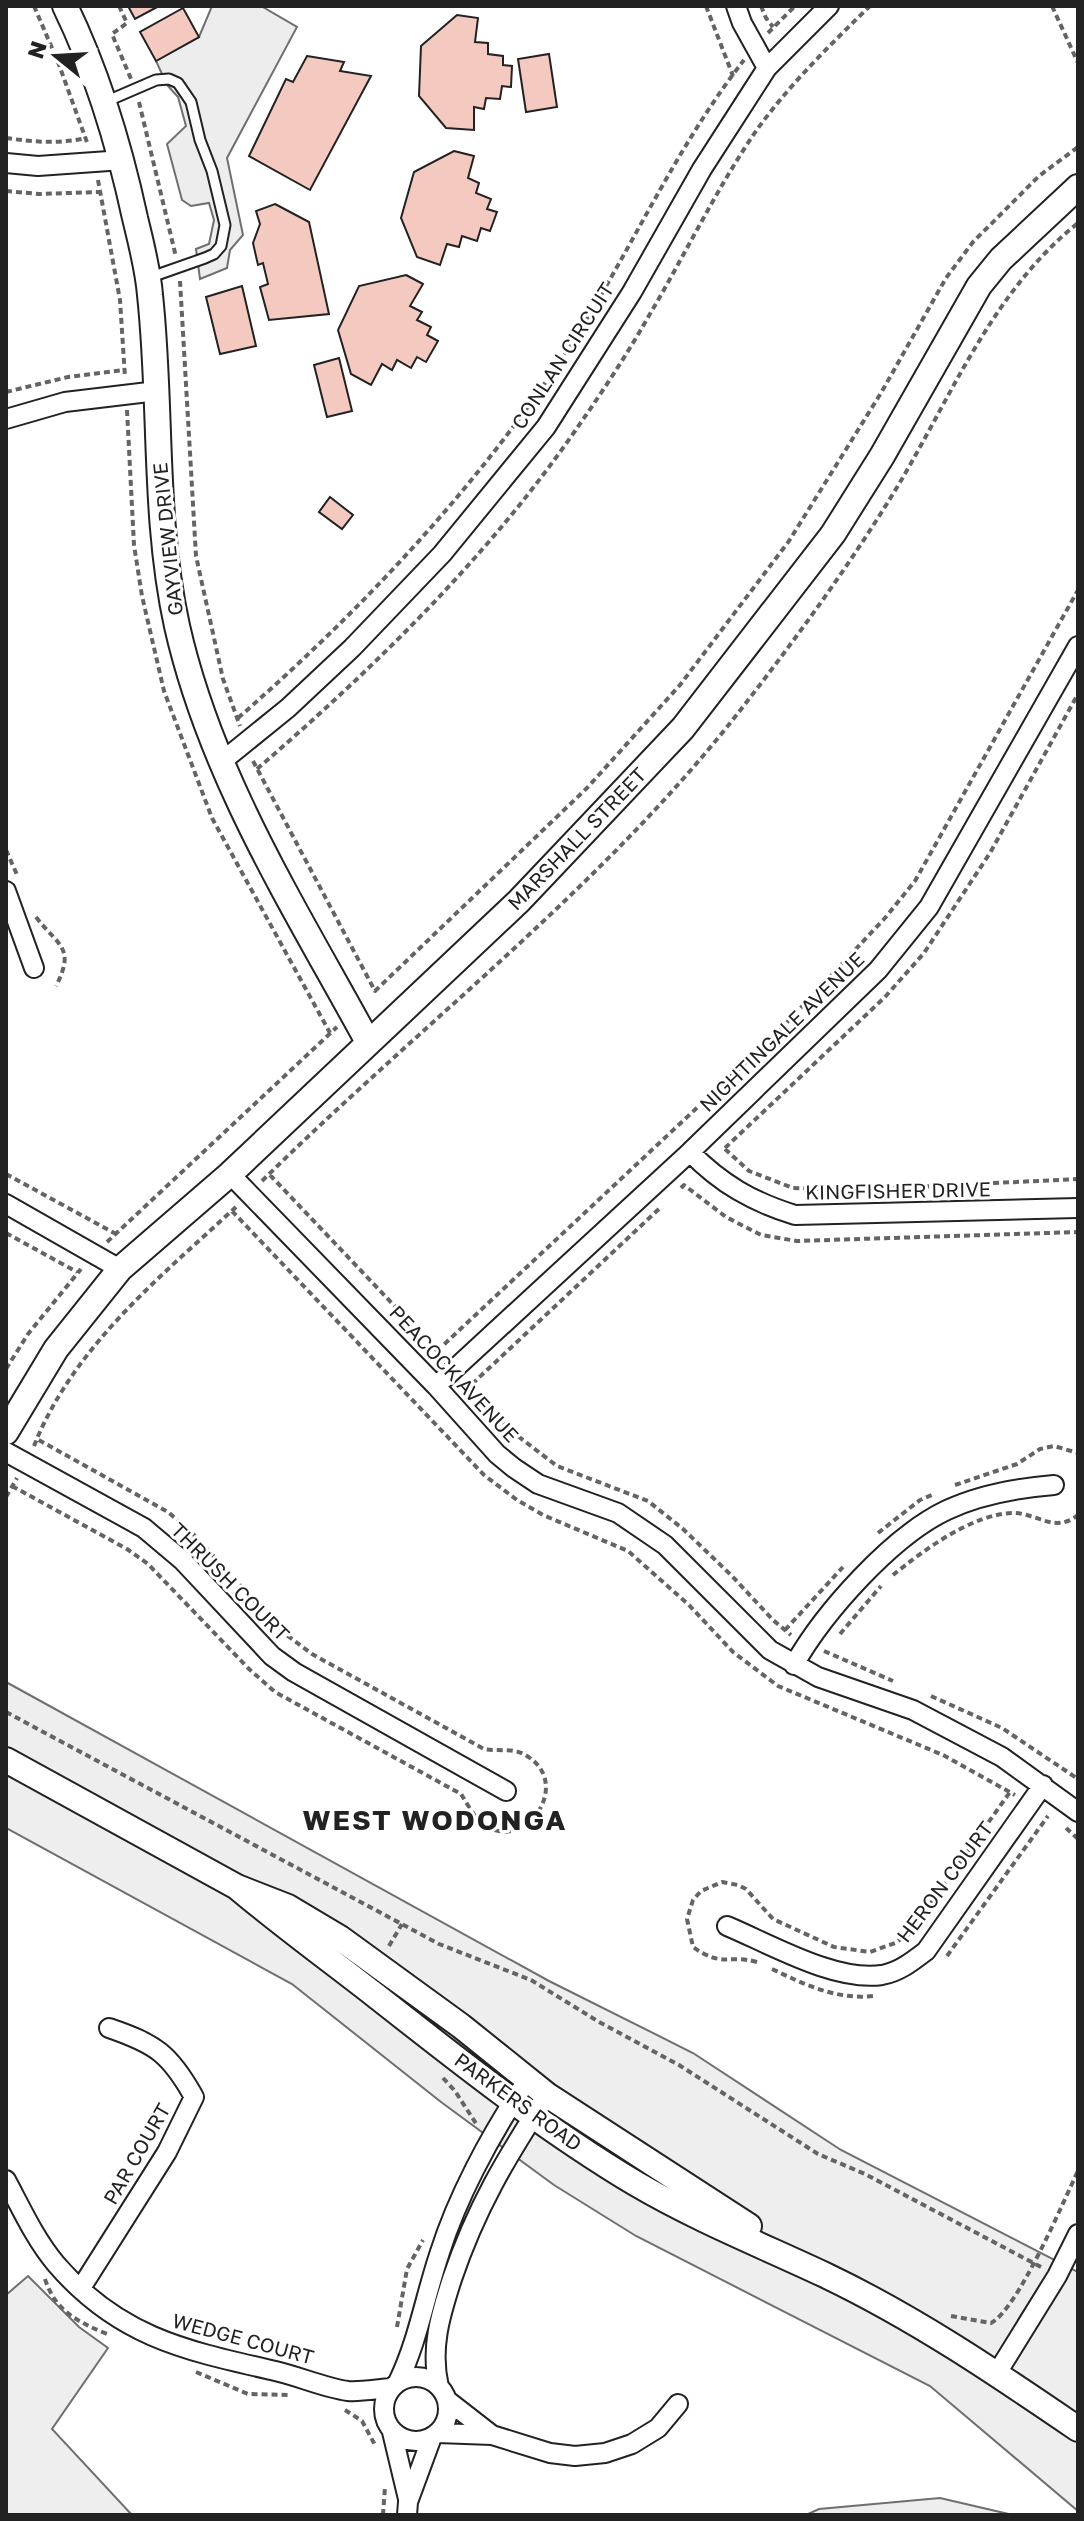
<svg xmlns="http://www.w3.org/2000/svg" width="1084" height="2521" font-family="'Golos Text',sans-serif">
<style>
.green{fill:#eee;stroke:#6f6f6f;stroke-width:2}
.parking{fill:#ededed;stroke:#6f6f6f;stroke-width:2}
.building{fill:#f3c9c0;stroke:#222;stroke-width:2}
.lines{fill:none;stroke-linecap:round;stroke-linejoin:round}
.lane-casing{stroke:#222;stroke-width:13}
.street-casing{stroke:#222;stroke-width:22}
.secondary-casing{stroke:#222;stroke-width:28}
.path{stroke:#646464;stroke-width:4;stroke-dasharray:6 4;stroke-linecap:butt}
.lane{stroke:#fff;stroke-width:9}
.street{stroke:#fff;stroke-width:18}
.secondary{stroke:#fff;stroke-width:24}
.labels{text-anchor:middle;stroke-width:6;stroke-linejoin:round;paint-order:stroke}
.street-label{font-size:20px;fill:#222;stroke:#fff}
.district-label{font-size:28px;font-weight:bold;letter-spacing:2px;fill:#222;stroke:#fff}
</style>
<rect width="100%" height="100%" fill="#fff"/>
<path class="green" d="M6,1682L549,1981L693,2053L841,2150L1078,2272V2511L930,2386L636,2236L554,2185L441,2102L292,1984L6,1828Z
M28,2276L79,2327L108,2348L52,2429L132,2515H6V2295Z
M940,2498L1013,2515H806L819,2509Z"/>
<path class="parking" d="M212,6H261L297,27L227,158L243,235L230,250L227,268L200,279L196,249L209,244L214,220L209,203L191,206L182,200L167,144L186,126L178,97L167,85L156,61L199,37Z"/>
<path class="building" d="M128,6H159L135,19Z
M183,8L199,37L156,61L140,32Z
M457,15L478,18L475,42L488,43V54L503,56V65L512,66L511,87L502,86L500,99L486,98L484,109L474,107V130L446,128L419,96L421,46Z
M549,54L557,107L526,112L518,59Z
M307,56L344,62L340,71L371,76L310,190L249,156L286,79L293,82Z
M454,151L474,156L468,178L479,183L476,193L491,199L487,209L497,212L490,231L481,228L477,241L462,236L459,247L447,244L440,265L417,257L401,218L414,172Z
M275,204L309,222L329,314L269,320L260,287L268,284L263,263L258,265L253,243L260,224L256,211Z
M406,275L423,284L410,306L422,312L417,320L431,327L427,335L438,341L426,362L417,357L411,368L397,360L392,370L382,364L371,385L351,374L338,330L359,286Z
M242,286L256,346L220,354L206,297Z
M339,358L352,411L327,417L314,365Z
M330,497L353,515L342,529L319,512Z"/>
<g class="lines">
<g class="lane-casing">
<path id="lane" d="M105,102L156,80L169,79L178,83L191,102L200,140L212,171L225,225L221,246L214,254L205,258L151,277"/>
</g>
<g class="street-casing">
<path id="street" d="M736,6L742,23L767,68
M6,163L38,166L123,160
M6,419L65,402L157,391
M220,763L288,708L352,648L442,554L546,427L632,292L702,169L767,68L829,6
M6,891L34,968
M690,1152C721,1184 753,1202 795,1215L1078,1208
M230,1174L436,1386L497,1454L514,1468L538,1484L618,1513L665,1545L770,1650L818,1677L913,1710L1002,1757L1078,1812
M6,1204L120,1269
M436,1386L690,1152L878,970L929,907L1078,646
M6,1452L144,1528L182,1560L272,1656L294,1672L506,1791
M794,1665C824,1612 892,1536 947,1510C981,1494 1017,1488 1054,1485
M727,1926C770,1944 835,1982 882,1975C899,1972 913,1961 926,1951L1043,1785
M6,2180C21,2208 35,2239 56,2264C118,2336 183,2350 271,2370C296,2375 324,2388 348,2391C361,2392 377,2389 391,2388
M81,2288L167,2152L194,2097C170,2054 156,2044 109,2028
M997,2373L1057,2276L1078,2234
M384 2409a32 32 0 1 1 64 0a32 32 0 1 1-64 0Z
M398,2382C418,2341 425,2296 440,2252C457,2198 489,2138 520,2091
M439,2387C430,2349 440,2316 452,2279C476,2208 506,2158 547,2095
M447,2400L492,2435
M392,2432L408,2499
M438,2433L492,2435L550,2453L575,2456L605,2453L632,2444L658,2428L678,2404
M407,2515L408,2502L432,2437"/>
</g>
<g class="secondary-casing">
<path id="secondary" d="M65,6C98,74 119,144 135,218C141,243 148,269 150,295C162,405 153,517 177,626C211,777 295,908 368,1042
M6,1432L56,1349L120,1269L230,1174L519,901L683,728L833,534L882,456L979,286L1001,259L1078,187
M6,1760L237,1887L288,1907L340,1938L461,2026L547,2095L749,2226
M237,1887C282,1925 329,1959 375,1995C459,2061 543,2128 635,2183C696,2219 761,2245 825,2275C915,2318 996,2373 1078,2429"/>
</g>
<path class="path" d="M34,6L58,62L88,145
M119,6L127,23L112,34L131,79
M706,6L733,76
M761,6L766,18L773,27
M1052,6L1078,63
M768,33L795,6
M139,102L176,257
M6,138C33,142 59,144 86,138
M98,180L120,300L125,377
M6,191L39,194L99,192
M180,281L196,556L223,679L240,726
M6,392L68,377L124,370
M127,410L134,545L142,596L164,691L212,818L330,1033
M238,718C357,614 465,500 554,370C623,270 669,156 744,60
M253,761L375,991L587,788L680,685L789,541L881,393L946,278L973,242L1039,176L1078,147
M257,769C374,668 486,559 575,431C600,395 625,358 647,319C684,257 715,191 756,131C789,85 830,45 870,6
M6,850L18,877
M36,917C58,946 76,947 56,986
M725,1148L885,997L924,953L990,853L1078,694
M725,1149L749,1171L793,1188L850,1190L1078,1179
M6,1174L116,1234
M270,1175L443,1357
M262,1181C421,1024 604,886 742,708C798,636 852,562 899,484C953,393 993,291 1078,223
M681,1188L684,1185L726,1217L761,1235L797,1241L1078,1232
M232,1211L484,1475L517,1500L543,1515L628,1551L689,1605L733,1652L778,1686L943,1755L1015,1795
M6,1233L77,1272
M107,1242L337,1027
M437,1351L778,1032L885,918L915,881L1078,590
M6,1369L28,1334L81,1269
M465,1381L470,1386L660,1208
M470,1386L510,1430L557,1466L648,1501L683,1529L732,1576L773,1620L791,1635
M34,1446C73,1347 160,1277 236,1207
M955,1485L1017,1464L1040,1449L1054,1446L1078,1453
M12,1486L127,1549L148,1564L249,1669L275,1692L461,1794C466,1802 472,1813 479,1820C519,1860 576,1786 527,1756C514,1747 499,1752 484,1749L312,1654L284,1633L194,1535L168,1512L37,1439
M6,1497L17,1478
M878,1533L920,1500L932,1495
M893,1575C924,1550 972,1514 1013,1513C1037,1513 1055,1534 1078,1515
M785,1630L843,1567
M840,1634L881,1586
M824,1651L893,1681
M931,1696L1002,1728L1078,1779
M6,1712L439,1944L531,1980L599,2022L679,2065L818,2154L865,2174L1041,2267
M1066,1828L1078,1839
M389,1946L402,1924
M947,1956L1048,1816
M757,1962C728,1954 723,1968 693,1947L687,1919L693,1900L701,1891L722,1882L738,1885L746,1889L773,1919L834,1947L870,1952L895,1943L909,1934L1010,1792
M772,1969C806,1985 836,2000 874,1996
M443,2078L455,2091L477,2125
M45,2279C55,2311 78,2322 107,2334
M951,2316L991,2323C1018,2309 1063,2202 1078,2171
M397,2327L407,2269L423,2240
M196,2372L248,2394L290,2395
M345,2410L362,2421L375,2445
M383,2515L385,2487"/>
<use href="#lane" class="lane"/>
<use href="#street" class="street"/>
<use href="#secondary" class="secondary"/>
</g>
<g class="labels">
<g class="street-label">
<text transform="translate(563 356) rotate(-57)" y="7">CONLAN CIRCUIT</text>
<text transform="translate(168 539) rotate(-96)" y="7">GAYVIEW DRIVE</text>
<text transform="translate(577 839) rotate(-46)" y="7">MARSHALL STREET</text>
<text transform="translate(782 1032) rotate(-44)" y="7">NIGHTINGALE AVENUE</text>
<text transform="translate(898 1191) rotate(-1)" y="7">KINGFISHER DRIVE</text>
<text transform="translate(454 1374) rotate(47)" y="7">PEACOCK AVENUE</text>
<text transform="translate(230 1582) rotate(45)" y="7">THRUSH COURT</text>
<text transform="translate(945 1882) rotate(-53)" y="7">HERON COURT</text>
<text transform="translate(518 2102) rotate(36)" y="7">PARKERS ROAD</text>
<text transform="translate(137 2154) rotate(-60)" y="7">PAR COURT</text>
<text transform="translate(243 2339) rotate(15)" y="7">WEDGE COURT</text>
</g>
<g class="district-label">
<text x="435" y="1830">WEST WODONGA</text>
</g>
</g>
<rect width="1084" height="2521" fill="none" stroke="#222222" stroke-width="16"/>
<g transform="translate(56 56) rotate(288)" stroke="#ffffff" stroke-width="6" paint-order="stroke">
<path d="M0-6L14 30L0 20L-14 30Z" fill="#222222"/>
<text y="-12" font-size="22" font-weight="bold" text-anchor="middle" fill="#222222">N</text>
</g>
</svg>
